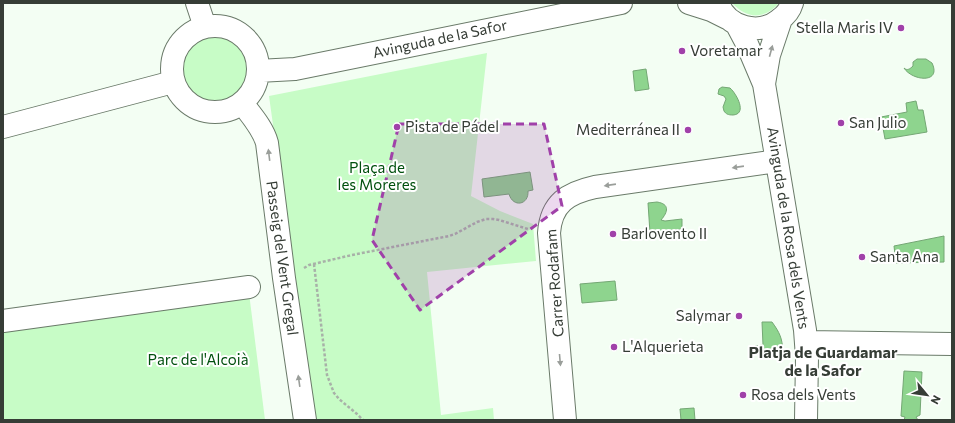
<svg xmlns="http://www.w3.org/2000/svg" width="955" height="423" font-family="Commissioner,sans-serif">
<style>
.green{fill:#c7fcc6}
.water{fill:#8ed48e;stroke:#74a774}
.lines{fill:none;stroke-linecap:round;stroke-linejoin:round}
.minor-casing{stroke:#6a7a69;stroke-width:24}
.path{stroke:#a8b1a8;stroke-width:2.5;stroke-dasharray:3 2;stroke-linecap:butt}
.minor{stroke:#fff;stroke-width:22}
.oneway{fill:#9a9e9a}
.marked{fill:#a041a9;fill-opacity:0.2;stroke:#a041a9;stroke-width:3;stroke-dasharray:8 5;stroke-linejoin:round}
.poi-dot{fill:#a041a9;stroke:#fff;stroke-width:1.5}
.labels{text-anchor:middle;stroke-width:4;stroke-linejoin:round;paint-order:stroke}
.poi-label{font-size:15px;fill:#363d36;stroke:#fff;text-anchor:start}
.street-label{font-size:15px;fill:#363d36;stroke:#fff}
.park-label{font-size:15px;fill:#01500e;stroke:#fff}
.neighbourhood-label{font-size:16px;font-weight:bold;fill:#363d36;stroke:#fff}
</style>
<rect width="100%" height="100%" fill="#f3fef3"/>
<path class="green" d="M732,3H779C764,20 747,19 732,3Z
M181 70a33 33 0 1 1 66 0a33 33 0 1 1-66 0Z
M487,53L471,196L500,211L533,224L536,261L427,272L441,415L493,408L494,420H314L269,96Z
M249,293L265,420H3V327Z"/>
<path class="water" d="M917,59H926L932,63C942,84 912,81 904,68C907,71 910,69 913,66V62Z
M646,69L649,89L635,91L633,71Z
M722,87L730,88C736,93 748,114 733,115C728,115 726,114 724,111L723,107L726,99L724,96L718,94L719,89Z
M916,101L918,110H923L927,132L885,139L881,117L907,112L906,103Z
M530,172L533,190L528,191C529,205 513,208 509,194L484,197L482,179Z
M657,202C670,204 668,212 661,220L665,221L682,219V229L650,233L648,203Z
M944,236V262L896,263L894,246Z
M615,281L617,300L582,303L580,284Z
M762,322H772C780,333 782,338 783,351L756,353L755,346L763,345Z
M904,371L922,372L920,415L916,417L918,420H904L905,417L901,416Z
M694,408L695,420H681L680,409Z"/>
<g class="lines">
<g class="minor-casing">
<path id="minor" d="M197,3L205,27
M689,3L711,10L727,18
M718,3C727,28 759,36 779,20C785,16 790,10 792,3
M737,25L747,44L764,84L805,330L807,357L806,420
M172 69a43 43 0 1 1 86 0a43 43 0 1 1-86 0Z
M258,71L295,69L621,3
M764,84L769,55L781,19
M242,103C251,115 263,128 267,143L284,278L305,420
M3,127L173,82
M3,321L249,287
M806,342L952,344
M565,420L549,233C551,203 568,193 595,187L777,161"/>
</g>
<path class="path" d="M314,264L327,375L334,393L339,399L357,414L363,420
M304,268L309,265L352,255L449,236L455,234L477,222L486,219H493L499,220L528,229"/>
<use href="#minor" class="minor"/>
</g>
<defs><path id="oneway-solid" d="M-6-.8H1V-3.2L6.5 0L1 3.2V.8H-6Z"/></defs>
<g class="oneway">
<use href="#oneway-solid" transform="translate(771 51) rotate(-75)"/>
<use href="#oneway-solid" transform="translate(269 155) rotate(-97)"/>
<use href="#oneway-solid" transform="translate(738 167) rotate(172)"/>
<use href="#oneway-solid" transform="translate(610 185) rotate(172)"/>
<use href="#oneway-solid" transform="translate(560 360) rotate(85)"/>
<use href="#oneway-solid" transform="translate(299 381) rotate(-98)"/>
</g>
<path class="marked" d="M399,124H544L562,206L420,310L372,240Z"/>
<g class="poi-dot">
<circle cx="901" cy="28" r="4"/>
<circle cx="682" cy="51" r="4"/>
<circle cx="841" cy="123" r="4"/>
<circle cx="397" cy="127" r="4"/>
<circle cx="688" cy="130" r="4"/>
<circle cx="613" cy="234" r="4"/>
<circle cx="862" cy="257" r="4"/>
<circle cx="739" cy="316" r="4"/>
<circle cx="614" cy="347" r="4"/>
<circle cx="743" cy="395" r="4"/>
</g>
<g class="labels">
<g class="poi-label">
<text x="893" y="33" text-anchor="end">Stella Maris IV</text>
<text x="690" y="56">Voretamar</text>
<text x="849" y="128">San Julio</text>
<text x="405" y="132">Pista de Pádel</text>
<text x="680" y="135" text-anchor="end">Mediterránea II</text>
<text x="621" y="239">Barlovento II</text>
<text x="870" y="262">Santa Ana</text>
<text x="731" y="321" text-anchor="end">Salymar</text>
<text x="622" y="352">L'Alquerieta</text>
<text x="751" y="400">Rosa dels Vents</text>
</g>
<g class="street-label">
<text transform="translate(440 39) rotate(-12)" y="5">Avinguda de la Safor</text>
<text transform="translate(788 228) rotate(81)" y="5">Avinguda de la Rosa dels Vents</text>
<text transform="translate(282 258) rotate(82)" y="5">Passeig del Vent Gregal</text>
<text transform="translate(555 283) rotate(-94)" y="5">Carrer Rodafam</text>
</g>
<g class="park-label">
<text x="377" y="173">Plaça de<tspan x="377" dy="17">les Moreres</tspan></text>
<text x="198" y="365">Parc de l'Alcoià</text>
</g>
<g class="neighbourhood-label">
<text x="823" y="358">Platja de Guardamar<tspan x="823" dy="18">de la Safor</tspan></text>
</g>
</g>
<rect width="955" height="423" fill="none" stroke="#363d36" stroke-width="8"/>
<g transform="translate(927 395) rotate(119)" stroke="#ffffff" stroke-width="3" paint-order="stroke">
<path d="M0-3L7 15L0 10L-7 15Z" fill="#363d36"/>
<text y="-6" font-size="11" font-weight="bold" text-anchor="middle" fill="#363d36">N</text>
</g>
</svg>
